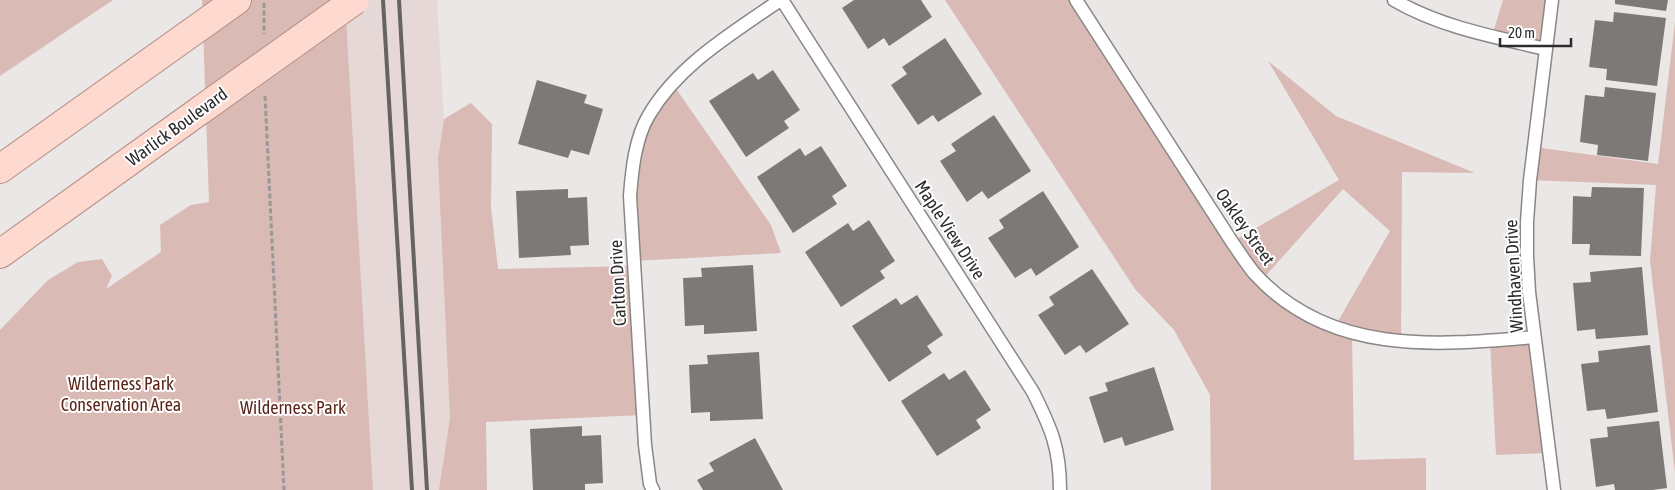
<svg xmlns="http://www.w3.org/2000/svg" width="1675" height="490" font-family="'Asap Condensed',sans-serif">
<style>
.built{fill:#e5d8d7}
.green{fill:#dabab4;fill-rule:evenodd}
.building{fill:#7d7979}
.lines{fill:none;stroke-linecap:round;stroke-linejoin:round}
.lane-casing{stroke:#8a8786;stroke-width:15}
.primary-casing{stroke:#b48c82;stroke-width:30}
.path{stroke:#9a9797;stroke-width:3;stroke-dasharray:5 2.5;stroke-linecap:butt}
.lane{stroke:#fff;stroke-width:12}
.primary{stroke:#fdd9d0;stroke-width:28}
.rail{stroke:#656363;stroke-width:4}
.primary-bridge-casing{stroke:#b48c82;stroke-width:30;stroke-linecap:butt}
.primary-bridge{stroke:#fdd9d0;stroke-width:28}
.labels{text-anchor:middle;stroke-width:4;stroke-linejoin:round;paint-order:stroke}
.street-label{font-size:18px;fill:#2d2c2c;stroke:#fff}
.park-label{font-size:18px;fill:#5d251a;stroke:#fff}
</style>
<rect width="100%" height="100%" fill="#ebe7e6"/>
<path class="built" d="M345,0H437L465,490H373Z"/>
<path class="green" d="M0,0H113L0,76Z
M202,0H345L373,490H0V330L48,280L78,262L102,259L112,276L106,289L161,252L160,225L191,205L209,202Z
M945,0H1076L1232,242L1339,180L1268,61L1336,116L1475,173L1402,172L1401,342L1352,333L1354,460L1426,458V490H1211L1210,395L1174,330L1135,289ZM1343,189L1390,231L1334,328L1262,280Z
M1503,0H1552L1546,49L1492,36Z
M1675,22V473L1650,261L1656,185L1530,180L1534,147L1658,164Z
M672,83L771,225L781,253L634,261L632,166L638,143Z
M471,103L492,124L491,207L498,269L635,266L643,415L486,422L487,490H439L450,418L438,159L444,119Z
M1534,337L1549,453L1496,455L1490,341Z"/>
<path class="building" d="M854,0H921L932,17L889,46L884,38L868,49L842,8Z
M1615,0H1668L1666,11L1615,4Z
M1614,12L1666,18L1657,86L1606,80L1607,69L1589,67L1595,20L1613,22Z
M945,38L982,94L938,122L933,115L918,125L891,85L907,74L902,67Z
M773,70L800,110L784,121L789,128L746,157L709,101L753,73L758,80Z
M537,80L587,95L584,103L603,109L589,155L571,150L568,158L518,144Z
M1605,87L1656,93L1648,161L1597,155L1598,145L1580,142L1585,95L1604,97Z
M994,115L1031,171L988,199L982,191L967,202L940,161L956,151L951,144Z
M821,146L847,186L832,196L837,204L793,233L757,177L800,148L805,156Z
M1592,187L1644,188L1641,256L1589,255L1590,244H1572L1573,196L1591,197Z
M568,189V198L587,197L589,245L570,246L571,255L519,258L516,191Z
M1043,191L1079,247L1036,276L1031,268L1015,278L988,238L1004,228L999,220Z
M869,220L895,261L880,271L885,278L841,307L805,252L848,223L853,231Z
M753,265L757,331L704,334V325L685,326L683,278L702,277L701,268Z
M1642,267L1648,335L1596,339L1595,329L1577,331L1573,283L1591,282L1590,272Z
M1092,269L1129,324L1086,353L1080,345L1065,355L1038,315L1054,305L1049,297Z
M917,295L943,335L927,346L932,353L889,382L852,326L896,298L901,305Z
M1650,345L1658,412L1607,419L1605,409L1587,411L1581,364L1599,362L1598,351Z
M759,352L763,419L710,421V412L691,413L689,365L708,364L707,355Z
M1154,367L1174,430L1125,446L1122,437L1104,443L1089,397L1108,391L1105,383Z
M965,370L991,410L976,420L981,428L937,456L901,401L944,373L949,380Z
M1659,421L1667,488L1652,490H1615L1614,484L1596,487L1590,439L1608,437L1607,427Z
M582,426V436L601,435L603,483L585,484V490H533L530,429Z
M755,438L783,490H703L697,480L714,471L709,463Z"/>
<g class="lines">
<g class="lane-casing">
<path id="lane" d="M782,0L1033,392C1051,428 1060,448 1060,490
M1076,0L1232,242C1239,252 1246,263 1254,273C1328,355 1434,346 1534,337
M1394,0C1440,27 1495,37 1546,49
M1552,0L1530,180L1527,222V256L1529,292L1554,490
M653,490L650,484L645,445L630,196C632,170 635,138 649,115C679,64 733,33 780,0"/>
</g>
<g class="primary-casing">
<path id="primary" d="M0,169L237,0
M0,254L202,109"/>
</g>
<path class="path" d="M264,3V34
M265,96L284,490"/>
<use href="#lane" class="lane"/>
<use href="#primary" class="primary"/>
<path class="rail" d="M383,0L412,490
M399,0L427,490"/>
<g class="primary-bridge-casing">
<path id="primary-bridge" d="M202,109L355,0"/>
</g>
<use href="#primary-bridge" class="primary-bridge"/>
</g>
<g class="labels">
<g class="street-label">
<text transform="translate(177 127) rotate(-36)" y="6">Warlick Boulevard</text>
<text transform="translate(1245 227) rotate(55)" y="6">Oakley Street</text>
<text transform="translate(950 230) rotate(57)" y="6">Maple View Drive</text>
<text transform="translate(1514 276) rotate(-93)" y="6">Windhaven Drive</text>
<text transform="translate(618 283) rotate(-93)" y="6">Carlton Drive</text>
</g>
<g class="park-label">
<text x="121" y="390">Wilderness Park<tspan x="121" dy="21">Conservation Area</tspan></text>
<text x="293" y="414">Wilderness Park</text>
</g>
</g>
<path d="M1500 38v8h71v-8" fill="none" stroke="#2d2c2c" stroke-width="2.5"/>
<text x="1508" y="38" font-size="15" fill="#2d2c2c" stroke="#ffffff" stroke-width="4" paint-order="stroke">20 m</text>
</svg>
